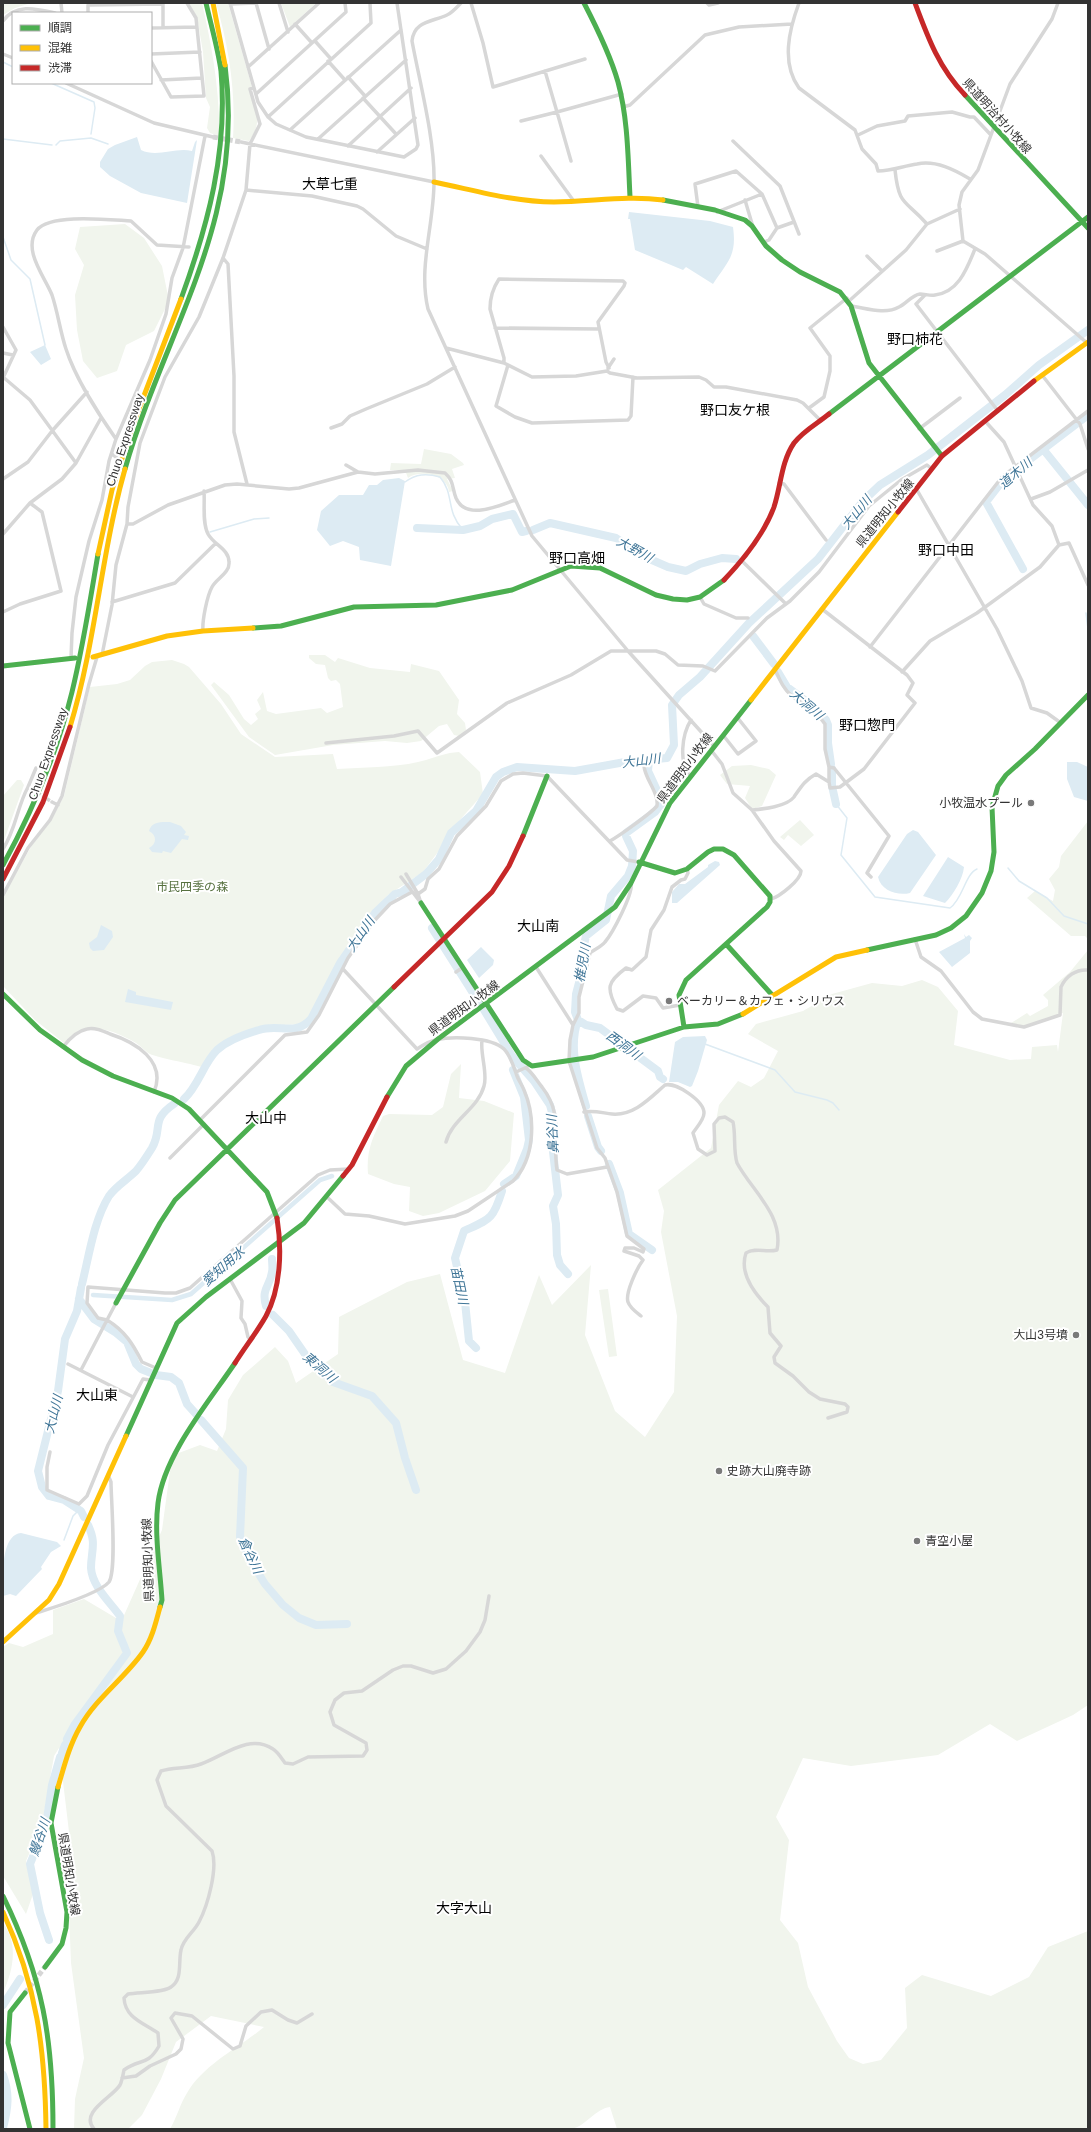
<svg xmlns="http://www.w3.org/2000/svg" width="1091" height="2132" font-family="Arial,'Noto Sans JP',sans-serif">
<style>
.green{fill:#f1f5ed}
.water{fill:#ddebf3}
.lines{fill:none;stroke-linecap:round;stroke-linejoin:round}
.stream{stroke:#ddebf3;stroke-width:1.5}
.canal{stroke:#ddebf3;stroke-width:4.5}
.river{stroke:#ddebf3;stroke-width:8}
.street-tunnel{stroke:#d6d6d6;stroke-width:3.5;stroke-dasharray:3.5 2;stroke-linecap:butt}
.secondary-tunnel{stroke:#d6d6d6;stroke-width:5;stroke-dasharray:5 2.5;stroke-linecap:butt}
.street{stroke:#d7d7d7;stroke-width:3.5}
.fast{stroke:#4caf50;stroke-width:5}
.slow{stroke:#ffc107;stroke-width:5}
.jam{stroke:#c62828;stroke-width:5}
.poi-dot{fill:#7a7a7a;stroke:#fff;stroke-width:1.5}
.labels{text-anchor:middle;stroke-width:4;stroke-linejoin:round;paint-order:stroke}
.street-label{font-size:12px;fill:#333;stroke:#fff}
.poi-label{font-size:12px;fill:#333;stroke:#fff;text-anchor:start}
.park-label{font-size:12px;fill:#56703f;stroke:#fff}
.water-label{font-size:13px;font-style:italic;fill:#3f7597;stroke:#fff}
.quarter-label{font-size:14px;fill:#000;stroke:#fff}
</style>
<rect width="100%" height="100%" fill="#fff"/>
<path class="green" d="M3,3H31L15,8L3,15Z
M189,3H202C212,47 220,90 219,136L210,133L207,128L210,107L206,98L203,52L197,17Z
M216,3H228L252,87L249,88C255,111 264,120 249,141L233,138C236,92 229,47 216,3Z
M281,3H316L290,27Z
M125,224L144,238L162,266L169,301L154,331L126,345L117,371L97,378L83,361L77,330L75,295L84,265L75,249L80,227Z
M424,449L451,454L463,463L464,465L452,469L455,478L447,479L453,491L449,492C448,475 420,469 408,478L405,470H390L391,463L421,464Z
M309,655H325L335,662L338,658L370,668L410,672L411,664L439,671L459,700L457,714L465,723L466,730L459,736L454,735L447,724L439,726L421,741L407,743L385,741L333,745L275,755L249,737L211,685L214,682L229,695L244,719L251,725L258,719L255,714L261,709L257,700L263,692L267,711L276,714L321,708L327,713L343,707L340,684L336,680L331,681L328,678L325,665L316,664L309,658Z
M172,660L184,664L189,667L221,704L241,734L275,757L333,754L337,769C366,767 398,768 426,760C439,756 445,753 459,752L480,772L483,794L450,831L444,844L423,872L388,895L374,911L354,936L322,990L312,1015L304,1024L264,1026L241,1033L213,1049L202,1067C192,1064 154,1057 148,1053C144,1050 141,1046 136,1043C112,1029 84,1019 64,1043L35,1020L3,986V897L32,845L52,819L64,796L90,687L117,684L130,680L145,666L152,662Z
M751,765L769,769L776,775L762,806L752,809L745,798L750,786L727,784L720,775L732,766Z
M17,780H21L24,785L3,843V796Z
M800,820L814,835L801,846L788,835L784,840L780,837Z
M1088,821V939L1085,936H1071L1027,898L1035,891L1053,901L1055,890L1049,879L1059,867L1061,856Z
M1088,950V1705L1073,1715L1017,1741L990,1724L938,1755L851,1766L803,1758L776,1817L789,1840L780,1920L798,1943L808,1987L837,2041L849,2058L863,2064L881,2060L907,2028L905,1988L922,1975L991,1996L1029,1977L1048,1947L1088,1931V2129H617L610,2107C595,2109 587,2125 572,2129H170C177,2117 180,2104 187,2093C204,2064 239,2048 264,2027L211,2016L176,2042L161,2079L142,2115L128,2129H74L75,2099L84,2058L71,1963L69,1912L72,1857L59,1748L54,1756L42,1824L26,1861L33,1894L26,1914L3,1876V1647L9,1643L23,1647L53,1634V1610L84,1599L116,1618L117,1631L162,1530L170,1471L176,1454L200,1445L217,1451L226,1429L228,1400L243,1375L275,1347L288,1361L296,1383L338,1354L339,1317L407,1282L440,1274L463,1360L505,1373L539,1275L552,1305L591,1265L585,1335L615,1411L645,1437L674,1392L677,1316L661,1232L664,1211L658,1190L711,1148L719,1105L738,1081L751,1087L764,1078L778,1051L748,1034L756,1024L803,1011L832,994L872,983L902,986L922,980L938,987L958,1011L954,1045L1010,1060L1031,1059L1032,1047L1057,1045L1058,1052L1063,1013L1024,1026L1011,1023L1027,1013L1030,1016L1048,1006V1000L1043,995L1070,972Z
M461,1064L459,1098L484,1101L514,1113L510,1161L485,1191L439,1213L423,1216L409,1211L410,1187L394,1184L368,1174C366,1150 373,1137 383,1116L389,1114L432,1115L443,1107L451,1074Z
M608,1289L617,1356L609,1357L599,1290Z
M3,1923C19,1944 13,1971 3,1993Z"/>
<path class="water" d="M137,137L141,150C157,158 175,147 192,151L195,142L197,140L187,203L141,193L110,176L100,167V162L108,149L115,145Z
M629,212L710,221L733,227C737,256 728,261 713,284L686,267L683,270L635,250L630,219H628Z
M45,345L51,359L41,365L30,352Z
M399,478L405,481L391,566L360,560L359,547L343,541L330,546L317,530L321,511L339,495H363L369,485H377L383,480Z
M1067,762H1077L1088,767V801L1074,797L1067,779Z
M170,822L181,826L186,832L184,835L189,836L188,840L182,839L171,853L163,851L162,853L152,852L149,848C157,844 157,835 149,831C152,821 161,822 170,822Z
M913,830L918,832L936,855L910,893C898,896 881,891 878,877L907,834Z
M948,857L964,867C963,879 953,895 945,903L923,896Z
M715,861L719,862L720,865L677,903H672V892L679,884H685L708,867V865Z
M101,925L112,931L113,937L104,950L93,951L90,948L89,943L97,937Z
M964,934L966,937L969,935L972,938L970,941V953L952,967L939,952L965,938Z
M481,947L494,960L493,965L479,978L467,960Z
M128,989L136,992V995L173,1002L171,1010L125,1002Z
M705,1036L707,1040L698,1071L692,1086L690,1087L678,1082H669L675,1042L683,1037Z
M21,1533L57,1542L61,1546L51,1552L41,1567L42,1569L16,1596L10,1594L3,1596C3,1579 0,1535 21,1533Z"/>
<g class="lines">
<path class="stream" d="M3,62L13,67
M51,83L94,102L95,108L91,134
M3,139L52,145
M56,145L60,141L91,138L108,144
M3,237L11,260L30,279L45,345
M405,482C416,474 426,473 440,477C455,495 445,510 463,530
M210,532L254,519L269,518
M1086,613L1088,629
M836,804L847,818L841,855L875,897L950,908C963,899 965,874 977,869
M1008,868L1019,881L1047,898L1064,916L1088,924
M705,1044L775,1070L795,1092L827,1100L833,1103L839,1110
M64,1540L73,1516L79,1510"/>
<path class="canal" d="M93,1295L172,1300L191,1294L320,1180L332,1176"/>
<path class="river" d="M1043,449L1088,505
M417,528L463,530L480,526L492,519L513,514L522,532L526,531
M533,530L550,523L616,538L645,557L668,567L686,571L700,564L722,558L736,559
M1023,569L986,502L1003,480L1088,415
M753,636L774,664
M778,672L787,687L814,707L826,720L828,725V743L831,764
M832,769V786L836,804
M432,928L480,1004
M484,1010L512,1056L534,1081L550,1105L554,1120L552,1143L558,1195L553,1206L556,1224L557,1255L560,1265L568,1274
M578,1020L586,1025L600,1028L658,1071L660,1077L663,1079
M184,1099C199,1085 203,1064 217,1050C228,1040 245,1034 259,1030C279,1023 295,1037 311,1019L340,963L375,913L395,894L402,892L426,874L439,859L451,833L476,811L496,777L503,772L517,767L575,771L625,762L667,758L674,745L672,705L679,695L700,677L749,623L818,559L863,501L880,485L928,455L1005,395L1039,365L1088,330
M586,1106C578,1078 568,1048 578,1020L575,1012L576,994L580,979L583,949L586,936L606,920L611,896L628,876L632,866L633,851L626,836V833L655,812L661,804V799L648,771L649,759
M588,1116L598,1147L601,1151
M609,1164L620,1193L629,1234L652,1250
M504,1184L516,1176L527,1149L529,1140L524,1097L513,1070
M82,1284C89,1256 94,1220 109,1196C116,1186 128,1179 136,1171C142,1164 147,1156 152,1148C163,1129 150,1120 174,1104
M81,1288L77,1311L65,1339L58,1391L38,1471L42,1487L49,1496L64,1500L81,1511L84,1517
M79,1299L94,1319L115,1332L127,1342L136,1364L141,1369L156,1375L171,1377L179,1383L187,1404L196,1414
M266,1306C261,1288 270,1287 272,1272C273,1268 272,1263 272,1259
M273,1315L289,1331L307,1357L333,1382L372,1396L396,1423L405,1458L416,1490
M476,1348L469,1341L465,1302L455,1258L464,1231C490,1219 493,1220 502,1191
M201,1420L243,1468L240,1537L252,1563L265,1584L283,1605L299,1618L316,1625L347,1624
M67,1739L75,1724L127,1653L118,1631L120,1616C110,1602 92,1586 91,1568C91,1550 97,1544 88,1525
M62,1753L65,1745
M49,1940L40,1913L30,1864L46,1825L52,1785L60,1757
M3,2005L20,1979
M3,2075C10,2094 8,2109 3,2128"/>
<path class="street-tunnel" d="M33,790L52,802"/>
<path class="secondary-tunnel" d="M213,137L241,142
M25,1993L45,1967"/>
<path class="street" d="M61,3L62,13
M230,3L258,102L268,117L276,124L306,137L404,157L416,149L418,145L397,3
M256,3L269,49
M279,3L288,32
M461,3C457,7 452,13 447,15C432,22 414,21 412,41C420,84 435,140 434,182C434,225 418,267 428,309L532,536L628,651L714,746
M471,3L483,43L493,87L585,59
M707,3L709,5L718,3
M799,3C789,30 781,63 799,88L855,130L862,149L876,164L878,171C892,171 903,166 917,164C936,160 955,170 970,179
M1058,3L1052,19L1010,84L978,170L962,192L959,205L963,241L985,254L1087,343
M230,4L255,3
M88,13V5L163,4
M3,21C16,3 37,9 55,13
M295,24L312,43
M163,27V3
M151,28L196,27
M315,41L331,59
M3,54L13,58
M151,54L200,52
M151,61L171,97L204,96L196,18L187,3
M328,61L345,80
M248,67L319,3
M348,77L365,96
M161,80L202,78
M66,83L154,123L213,137
M256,94L346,12L345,3
M363,98L396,134
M623,107L630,105L705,35L739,27L792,24
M268,117L371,23L370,3
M521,121L557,112L545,71
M290,130L401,30
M858,135L877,126L905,121L908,116L952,112L970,117H974L990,134
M318,139L406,60
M733,141L780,186L799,234
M241,142L434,182
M348,146L411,88
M377,152L415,118
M541,156L573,200
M571,161L557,112L622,94
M895,170C899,207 905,199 927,224
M246,190L312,196L357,206L363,209L396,236L427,249
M745,200L753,227
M698,207L695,184L736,171L762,194L777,228L769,240L764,242
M717,212L762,194
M777,228L794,222
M937,251L963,241
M867,256L882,271
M223,258L228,264L234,376V432L247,484
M925,295L916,304L998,411
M849,301L906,250L927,224L960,209
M851,306C866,308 885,315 899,307C906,304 912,295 920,294C925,294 930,296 935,295C959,292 967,268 975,249
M3,327L16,350L3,378
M495,328L599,329
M446,348L504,363L532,377L576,376L607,371L610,373L637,378L699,377L706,380L714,387H726L797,400L803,403L820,420
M3,353L13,355
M504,363V358L490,309C490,299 493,288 499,279L623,281L625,283L624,286L598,322L606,362L609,368
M508,365L496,406L515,417L532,423L628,420L631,416L633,377
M608,368L614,359
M1042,375L1080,424L1088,449
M3,377L30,400L76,463
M809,408L824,397L830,371V356L810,328L847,298
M985,421L1004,442L1033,505L1052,526L1059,545
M331,428L342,424L350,416L366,409L427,384L455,367
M919,429L960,398
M116,439C99,415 75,377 66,349C60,331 58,313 52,295C45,277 22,250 37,230C50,213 111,220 131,221L157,245L189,247
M112,454L117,458
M346,465L358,472
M3,479L28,462L52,431L87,392
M779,483L784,484L826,540
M917,490L997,629L1022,681L1031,708L1047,713L1061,723
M1031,499L1050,492L1088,470
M127,524H133L168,505L225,485L237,484L289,489L299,488L358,472L375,474L418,470L445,473C454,481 452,488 456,498C466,521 498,506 515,500
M3,534L30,503L62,479L76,463L101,418
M741,560L785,603
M700,597L704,604L736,618H748
M112,602L175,583L216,543
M822,609L907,675L913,683L907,695L915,703L864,769L840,787L830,788L829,782
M3,612L20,604L61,591L42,512L30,503
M203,631C202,621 207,596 212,587C217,578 230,573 229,562C229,549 214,545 208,534C202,523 205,503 204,491
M870,647L1002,477L1088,411
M102,655L112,605L116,565L127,524L128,507L140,443L165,377L199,317L223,258L246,190L250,144L260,124L250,89L254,88
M71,658L72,633L76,597L89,541L102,500L109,461L116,439L150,360L166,314L172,278L183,248L205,136
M775,669C779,678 783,689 792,696C804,705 816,711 825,724V749L829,767L834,768L889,836L867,873L871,877
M902,672L930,641L977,613L1040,567L1059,545L1069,543L1088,585
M723,735L738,754L756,741L737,717
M326,743L394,736L418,731L437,753L507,703L571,675L611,651H656L665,654L678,665L703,666L715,671L767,618L790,601L819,572L869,506L901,480L927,465L932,469
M711,750L722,764L733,793L752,810L774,841L801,871C801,880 779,897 771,899
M691,776C678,764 682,734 691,720
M33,790L28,787L36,768
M52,802L58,805
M752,810C763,809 786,807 794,797C801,787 805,780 816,774L829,782V767
M610,841C619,836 650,814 657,806C659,793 645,779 644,766
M3,849C16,829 17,807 28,787
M406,874L418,894L421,903
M401,877L421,903
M631,883C634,893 612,934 605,942C601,947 595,949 590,953L579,997V1013L573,1025L570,1040L569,1061L597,1148L605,1158L617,1192L627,1236L644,1249L643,1252L634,1248H625L624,1251L639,1256L643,1260C637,1268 625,1293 628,1302C630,1308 636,1312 641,1316
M418,894L425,889L428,879L439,869L457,836L486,806L501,781L513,774L523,773L547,776L627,860L639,862
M3,895L28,848L50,820L62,796L89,684L97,657
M915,939L921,957L941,971L973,1012L982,1019L1024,1027L1060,1015L1061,987C1066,976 1076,969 1088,970
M536,967L573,1025
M456,972L462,968
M680,1005L663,1008L656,998L643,996L623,1011L617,1009C606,988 607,982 626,968L632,970L646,957L651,930L664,910L672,887L681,880L685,879L688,873L687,869
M63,1047C69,1039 77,1031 87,1029C95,1027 103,1031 110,1034C135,1042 167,1061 154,1092
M526,1068C533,1073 536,1080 542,1087C564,1115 552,1137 557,1170L567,1174L607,1167
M516,1072L527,1067
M584,1112C593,1110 603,1113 612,1114C634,1116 650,1098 665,1085C676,1082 704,1101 704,1113C704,1120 696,1128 693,1133L698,1149L707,1155L715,1151L714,1124L719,1118L725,1117L733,1122C736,1136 733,1149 737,1163C752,1191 784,1215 777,1250C766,1253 756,1247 746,1253C739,1273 755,1294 768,1307L770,1333L781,1346L774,1357L775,1363L793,1376L809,1392L820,1399L845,1404L848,1407L847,1412L828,1418
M200,1120L285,1035L307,1032L319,1015L348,958L375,920L390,904L412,892
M446,1142C452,1119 478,1109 484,1086C488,1074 480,1054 482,1040
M170,1158L204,1124
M326,1196L345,1214L369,1216L405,1224L455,1216L468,1211L513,1181C535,1159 536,1118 524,1090C522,1085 519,1081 517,1076C514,1068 511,1056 504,1049C491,1037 452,1036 436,1040C429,1041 423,1045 417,1049L343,969
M230,1279L242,1301L241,1318L245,1324L248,1337L251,1340
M116,1303L107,1320C125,1331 133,1344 142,1362L156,1368
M68,1364L133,1397
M81,1370L107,1320L98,1318L87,1303L88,1287L165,1293H176L190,1288L318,1175L330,1170L349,1169
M50,1452L47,1467V1490L79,1504L87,1496L108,1445L143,1379L150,1380
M36,1613C52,1608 99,1594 109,1582C117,1570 111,1499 111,1482L108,1475
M122,2078L136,2076L150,2066L176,2054L181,2049L183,2039L171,2018L175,2013L192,2016L233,2049L240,2046L246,2026L261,2012L272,2010L288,2020L297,2023L312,2014
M94,2129C79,2112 113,2097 120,2085C122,2081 123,2075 124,2070C140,2058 147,2067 159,2046L158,2033C144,2023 125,2018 124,1998L128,1994C139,1992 163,1993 171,1987C183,1979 178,1963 181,1950C183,1939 194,1932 199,1922C208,1905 218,1868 212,1851L166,1806L157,1780L161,1771C174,1767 188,1769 201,1764C224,1756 249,1733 273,1749C278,1752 282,1759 285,1763L293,1764L308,1757L363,1756L367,1750L366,1743L334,1725L330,1712L335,1700L344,1693L362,1691L393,1670L403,1666H411L433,1673L446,1669L466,1651L480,1632L485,1620L489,1596"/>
<path class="fast" d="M584,3C597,28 610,54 618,82C628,119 628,158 630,197
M965,95L1088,228
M663,200L715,210L745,220L752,226L766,246L782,260L800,272L840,292L851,306L869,363L942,456
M181,299C208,225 228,151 221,71C218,49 211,25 206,3
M829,414L1088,217
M125,469C166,327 246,222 225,65
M253,628L281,626L354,607L436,605L512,590L571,566L600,568L656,595L673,599L687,600L700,597L724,580
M3,666L75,658
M523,836L547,776
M639,862L675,873L687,869L708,852L714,849H723L734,855L770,896V902L767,907L686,980L679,995L684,1027
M3,865C33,810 57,753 72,692C83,647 90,601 98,554
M421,903L523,1060L532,1066L593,1057L684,1027L718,1024L743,1014
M726,944L773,996
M867,950L936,935L951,928L966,916L982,893L991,871L994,852L992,807L998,786L1006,775L1035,749L1088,695
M3,994L40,1030L82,1060L113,1076L172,1098L189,1109L267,1192L277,1218
M387,1097L406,1066L438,1039L615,907L631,883L670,803L751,700
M116,1303L160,1223L175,1200L394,987
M126,1436L177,1323L206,1297L304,1223L343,1176
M160,1607L162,1600C160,1568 154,1535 158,1503C164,1455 208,1403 235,1363
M3,1896C43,1978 53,2039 53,2129
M45,1967L62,1944L66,1928L67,1912L51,1823L58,1787
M25,1993L10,2012L8,2043L30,2129"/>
<path class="slow" d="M213,3L225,65
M434,182C474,190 513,202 554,202C591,202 626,195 663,200
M1034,381L1088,342
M98,554L112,490L132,427L181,299
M93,657L167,636L203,631L253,628
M751,700L898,512
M70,727C96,642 101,553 125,469
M743,1014L836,957L867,950
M3,1642L49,1600L59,1584L126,1436
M58,1787C64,1767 69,1746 80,1727C96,1698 124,1679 143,1652C152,1639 156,1622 160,1607
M3,1912C37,1986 45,2049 46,2129"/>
<path class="jam" d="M915,3C928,38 939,68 965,95
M898,512L942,456L1034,381
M724,580C744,559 764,534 774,507C781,486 781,462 794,443C803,431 818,423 829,414
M3,879L43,802L70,727
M394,987L492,892L509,866L523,836
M343,1176L352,1165L387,1097
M235,1363C245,1347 257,1332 266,1316C281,1288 282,1249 277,1218"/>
</g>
<g class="poi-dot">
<circle cx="1031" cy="803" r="4"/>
<circle cx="669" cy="1001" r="4"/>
<circle cx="1076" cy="1335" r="4"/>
<circle cx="719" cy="1471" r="4"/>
<circle cx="917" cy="1541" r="4"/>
</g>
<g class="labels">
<g class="street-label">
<text transform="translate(997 116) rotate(48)" y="4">県道明治村小牧線</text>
<text transform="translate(125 440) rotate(-72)" y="4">Chuo Expressway</text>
<text transform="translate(885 513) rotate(-51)" y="4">県道明知小牧線</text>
<text transform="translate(48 754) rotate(-71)" y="4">Chuo Expressway</text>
<text transform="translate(685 768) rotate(-53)" y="4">県道明知小牧線</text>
<text transform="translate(464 1008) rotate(-36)" y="4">県道明知小牧線</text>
<text transform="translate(148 1560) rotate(-92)" y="4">県道明知小牧線</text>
<text transform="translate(69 1874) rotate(81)" y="4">県道明知小牧線</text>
</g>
<g class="poi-label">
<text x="1023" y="807" text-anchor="end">小牧温水プール</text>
<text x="677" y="1005">ベーカリー＆カフェ・シリウス</text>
<text x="1068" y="1339" text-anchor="end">大山3号墳</text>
<text x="727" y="1475">史跡大山廃寺跡</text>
<text x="925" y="1545">青空小屋</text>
</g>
<g class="park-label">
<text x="192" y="891">市民四季の森</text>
</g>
<g class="water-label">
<text transform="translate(1015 473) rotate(-41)" y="5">道木川</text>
<text transform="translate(856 512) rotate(-50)" y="5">大山川</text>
<text transform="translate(635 549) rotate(29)" y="5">大野川</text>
<text transform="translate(807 704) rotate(41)" y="5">大洞川</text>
<text transform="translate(641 760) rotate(-7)" y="5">大山川</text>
<text transform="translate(360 934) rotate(-55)" y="5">大山川</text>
<text transform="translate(582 963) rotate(-80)" y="5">椎児川</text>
<text transform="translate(624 1045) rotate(36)" y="5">西洞川</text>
<text transform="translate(552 1134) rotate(-93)" y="5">鼻谷川</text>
<text transform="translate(223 1266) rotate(-41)" y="5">愛知用水</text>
<text transform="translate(460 1285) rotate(78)" y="5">苗田川</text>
<text transform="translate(320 1367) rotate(41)" y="5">東洞川</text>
<text transform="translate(53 1414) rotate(-76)" y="5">大山川</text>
<text transform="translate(251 1555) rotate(65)" y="5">倉谷川</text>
<text transform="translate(39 1837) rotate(-71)" y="5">鰻谷川</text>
</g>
<g class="quarter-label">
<text x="330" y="189">大草七重</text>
<text x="915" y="344">野口柿花</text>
<text x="735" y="415">野口友ケ根</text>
<text x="946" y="555">野口中田</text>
<text x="577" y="563">野口高畑</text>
<text x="867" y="730">野口惣門</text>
<text x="538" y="931">大山南</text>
<text x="266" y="1123">大山中</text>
<text x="97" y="1400">大山東</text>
<text x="464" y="1913">大字大山</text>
</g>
</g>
<rect width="1091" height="2132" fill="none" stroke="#333333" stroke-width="8"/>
<rect x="12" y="12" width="140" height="72" fill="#ffffff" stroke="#adadad"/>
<rect x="20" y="25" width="20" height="6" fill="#4caf50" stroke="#adadad"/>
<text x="48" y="32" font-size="12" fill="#333333">順調</text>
<rect x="20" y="45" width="20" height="6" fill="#ffc107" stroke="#adadad"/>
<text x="48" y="52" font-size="12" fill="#333333">混雑</text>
<rect x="20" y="65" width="20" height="6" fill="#c62828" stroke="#adadad"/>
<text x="48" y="72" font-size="12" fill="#333333">渋滞</text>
</svg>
